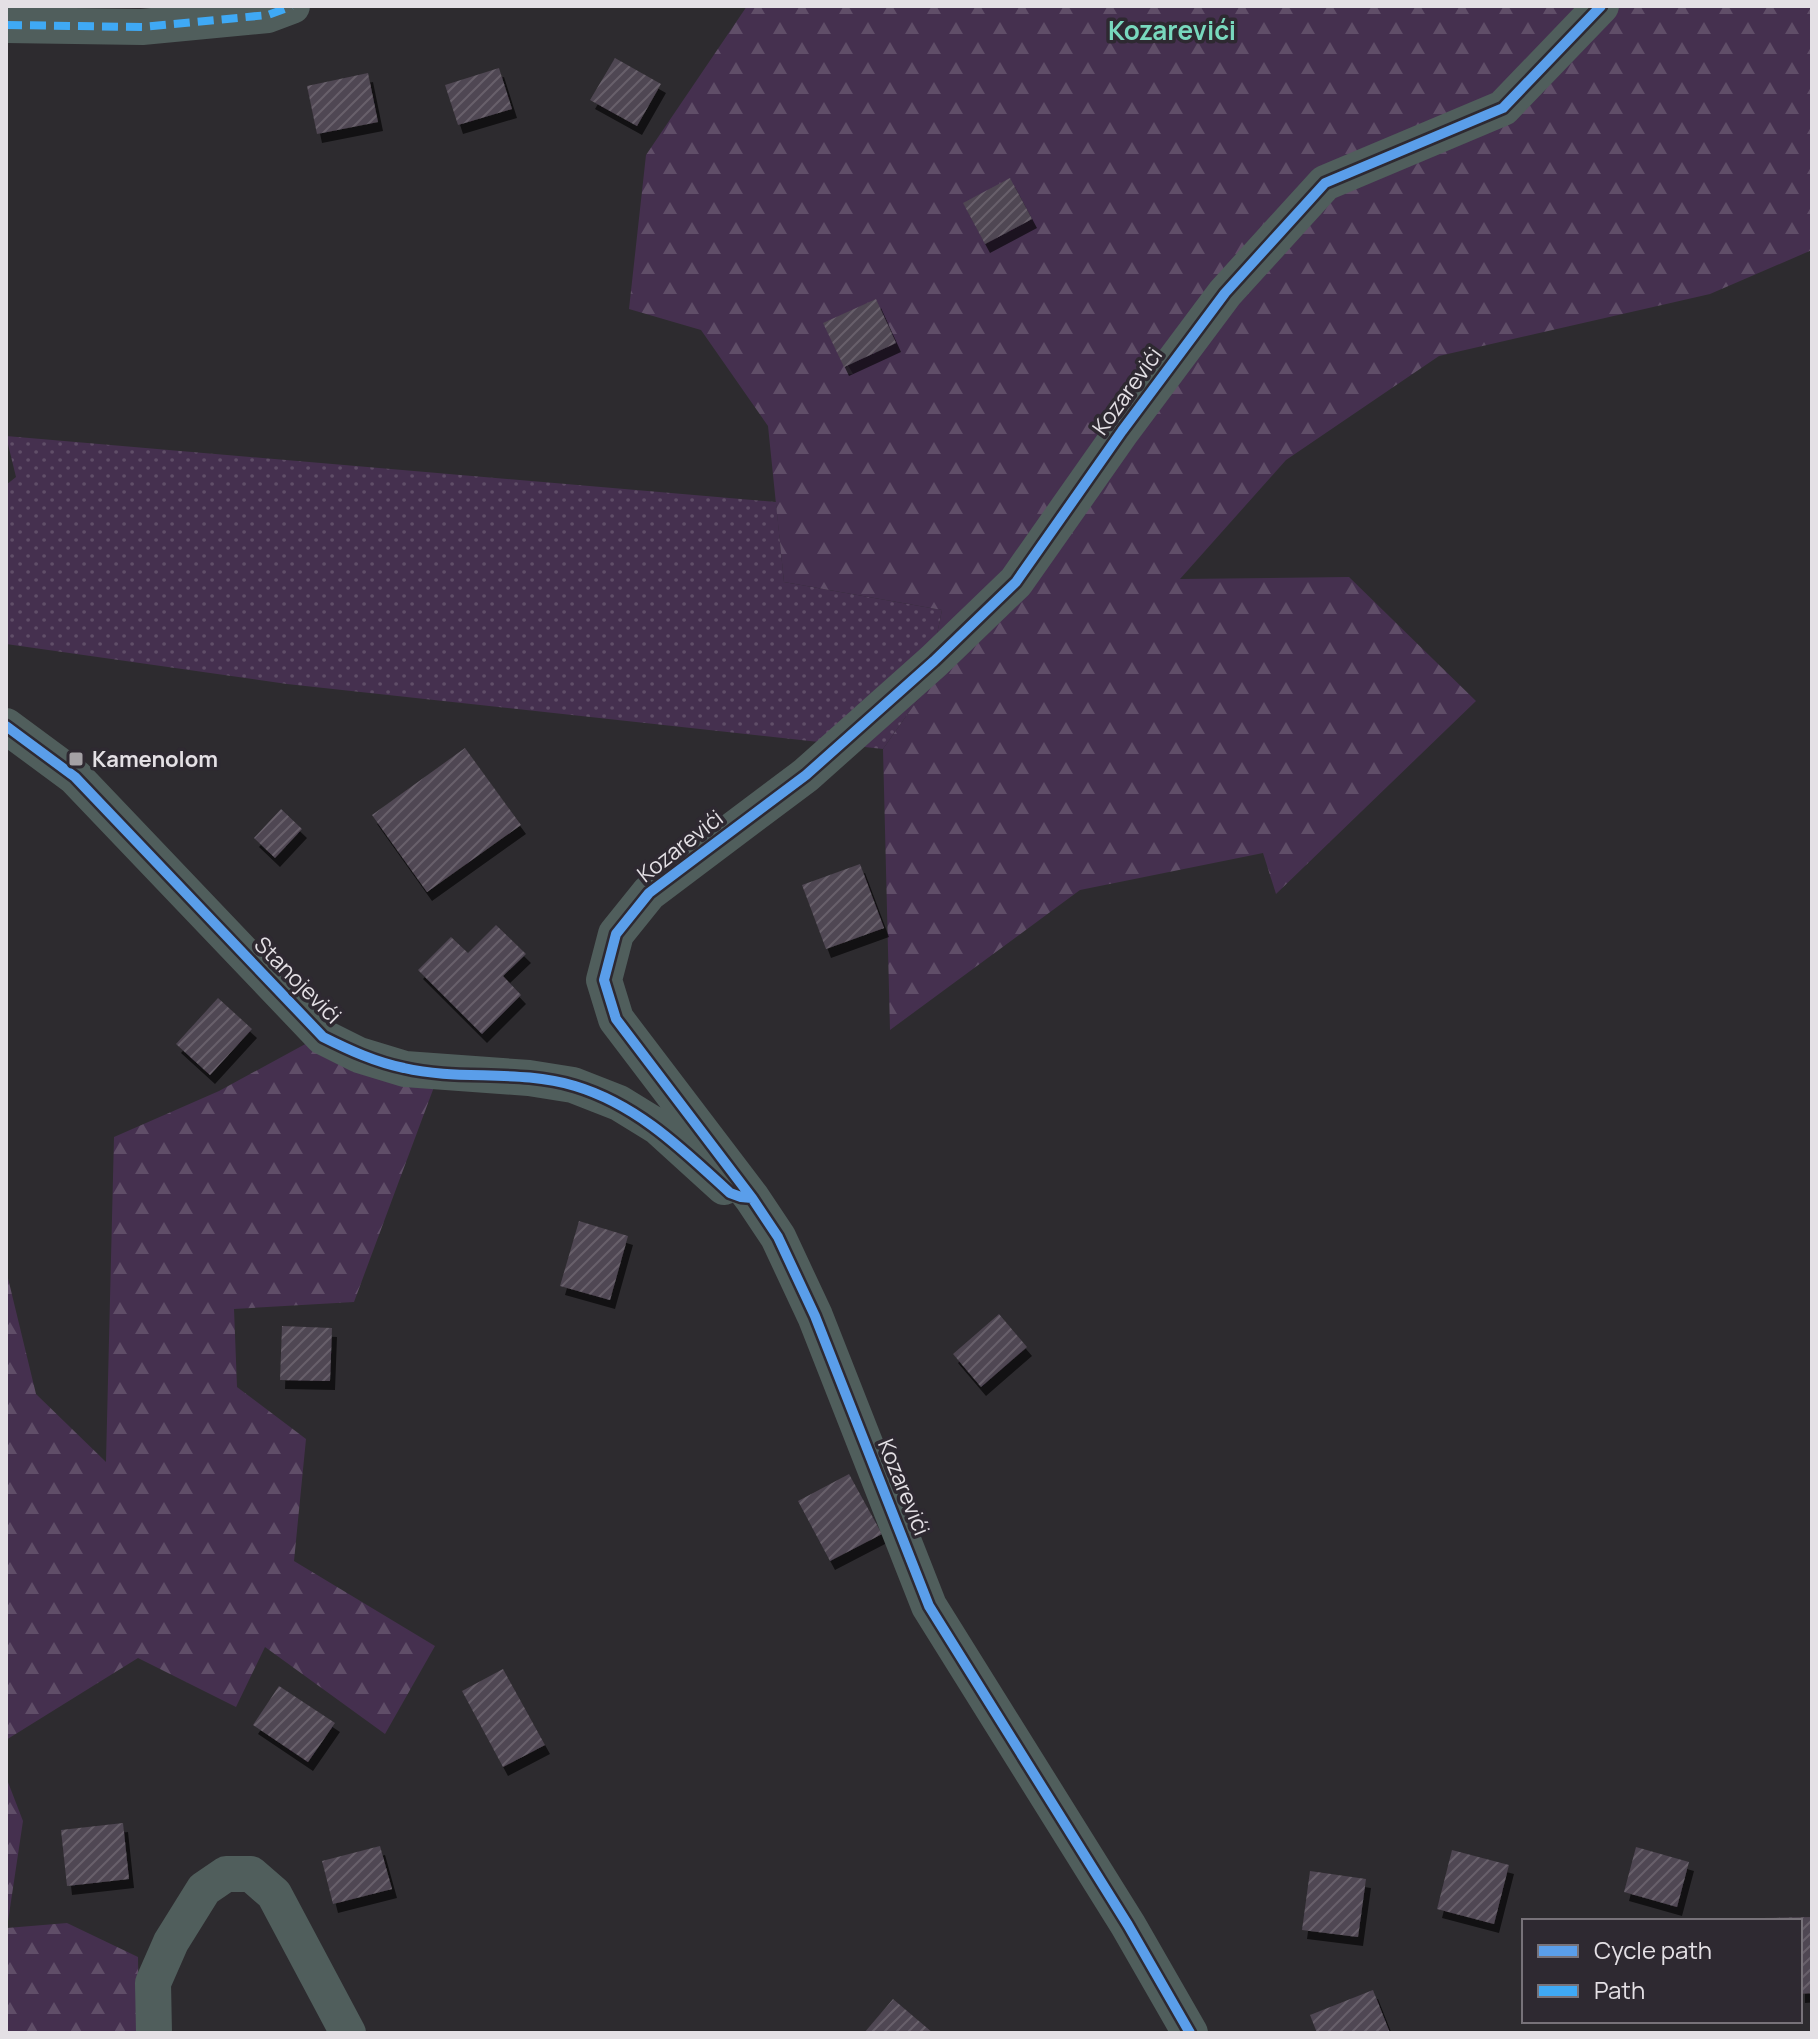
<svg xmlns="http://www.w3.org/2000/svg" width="1818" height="2039" font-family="Manrope,sans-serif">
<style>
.grass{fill:url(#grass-dots)}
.forest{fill:url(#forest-firs)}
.building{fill:url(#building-hatch);filter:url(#shadow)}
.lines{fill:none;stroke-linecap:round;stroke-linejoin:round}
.minor{stroke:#505e5c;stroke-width:36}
.quiet{stroke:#3fa9f5;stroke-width:8;stroke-dasharray:16 8;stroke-linecap:butt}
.cycleway-casing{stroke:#2e2931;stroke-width:15}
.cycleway{stroke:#5a9eea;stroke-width:10}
.poi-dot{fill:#a4a1a5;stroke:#2e2931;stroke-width:3}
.labels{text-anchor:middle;stroke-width:7;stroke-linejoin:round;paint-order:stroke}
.street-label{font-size:22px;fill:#e4e0e5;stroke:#2e2931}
.poi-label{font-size:22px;font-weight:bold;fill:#e4e0e5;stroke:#2e2931;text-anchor:start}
.quarter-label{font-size:26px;font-weight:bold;fill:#78d8bd;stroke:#2e2931}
</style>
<defs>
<pattern id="grass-dots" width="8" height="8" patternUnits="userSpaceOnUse" patternTransform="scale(2)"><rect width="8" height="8" fill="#45304f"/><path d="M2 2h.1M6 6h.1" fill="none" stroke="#604e68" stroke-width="1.8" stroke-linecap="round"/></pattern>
<pattern id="forest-firs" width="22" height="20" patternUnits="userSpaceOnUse" patternTransform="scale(2)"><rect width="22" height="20" fill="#45304f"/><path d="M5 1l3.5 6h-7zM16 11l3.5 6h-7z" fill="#604e68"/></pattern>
<pattern id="building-hatch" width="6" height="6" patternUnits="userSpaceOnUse" patternTransform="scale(2)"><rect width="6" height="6" fill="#4f4652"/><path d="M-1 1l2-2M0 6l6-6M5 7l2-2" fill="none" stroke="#68606b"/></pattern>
<filter id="shadow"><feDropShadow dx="5" dy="9" stdDeviation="0" flood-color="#0009"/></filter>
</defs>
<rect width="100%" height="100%" fill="#2d2b2f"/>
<path class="grass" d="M6,436L776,502L784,582L942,610L926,688L883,749L287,684L6,644V485L16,477Z"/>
<path class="forest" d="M747,6H1812V250L1710,294L1439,356L1286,460L1180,579L1349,577L1476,701L1276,894L1263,853L1080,890L890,1030L883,749L926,688L942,610L784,582L768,426L701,330L629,309L646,155Z
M309,1042L434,1087L354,1302L234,1309L237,1387L306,1439L294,1561L435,1646L385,1734L265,1647L236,1707L138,1658L6,1740V1270L36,1394L106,1462L114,1137L219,1091Z
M6,1777L23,1821L7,1928L67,1923L138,1957L139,2033H6Z"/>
<path class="building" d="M615,58L661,84L637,126L590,100Z
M499,68L512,109L458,125L445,85Z
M368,73L378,122L317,134L307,86Z
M1010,178L1032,219L985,244L963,203Z
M876,299L896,343L844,367L823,323Z
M465,748L521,825L427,892L372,815Z
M281,809L302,829L275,858L254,838Z
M860,864L884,928L826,949L802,885Z
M496,925L526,954L503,976L521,995L482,1034L418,970L451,937L468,953Z
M218,998L252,1029L210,1075L176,1044Z
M579,1221L628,1236L610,1300L560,1286Z
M999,1314L1027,1347L981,1387L953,1354Z
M282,1326L332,1328L330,1381L280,1380Z
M849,1474L882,1534L830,1561L798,1501Z
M503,1669L545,1745L503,1767L462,1691Z
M279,1686L335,1723L308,1762L253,1725Z
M123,1823L129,1879L67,1886L61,1830Z
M380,1846L392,1889L333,1904L322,1861Z
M1636,1847L1689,1862L1677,1907L1624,1892Z
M1452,1850L1509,1865L1494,1924L1437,1909Z
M1310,1871L1366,1879L1358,1937L1302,1930Z
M1812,1917V1993L1800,1994V1921H1763V1918Z
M1373,1990L1390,2033H1317L1310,2015Z
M893,1999L933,2033H864Z"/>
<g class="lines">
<path class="minor" d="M6,25L142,27L268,15L292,6
M6,726L75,777L323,1037L359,1055L405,1069L529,1078L573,1085L619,1103L658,1127L724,1187
M154,2033L153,1983L171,1942L204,1889L226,1874H251L274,1894L348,2033
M1190,2033L1128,1925L929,1606L815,1316L778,1237L752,1198L616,1019L604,980L616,934L649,893L806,775L934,661L1016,582L1122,431L1225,293L1325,183L1503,108L1601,6"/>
<path class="quiet" d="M6,25L142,27L268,15L292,6"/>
<g class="cycleway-casing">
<path id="cycleway" d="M6,726L75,777L323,1037C349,1050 375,1062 404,1068C459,1081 520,1069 575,1086C638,1105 683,1150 730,1193L741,1197L752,1198
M1190,2033L1128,1925L929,1606L815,1316L778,1237L752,1198L616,1019L604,980L616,934L649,893L806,775L934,661L1016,582L1122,431L1225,293L1325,183L1503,108L1601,6"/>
</g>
<use href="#cycleway" class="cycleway"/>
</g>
<rect class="poi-dot" x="68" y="751" width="16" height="16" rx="4"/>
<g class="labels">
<g class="street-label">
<text transform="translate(1127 391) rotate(-54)" y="8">Kozarevići</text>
<text transform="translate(680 846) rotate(-38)" y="8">Kozarevići</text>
<text transform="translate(298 980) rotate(45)" y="8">Stanojevići</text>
<text transform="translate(904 1487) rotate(68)" y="8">Kozarevići</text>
</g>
<g class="poi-label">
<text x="92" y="767">Kamenolom</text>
</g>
<g class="quarter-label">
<text x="1172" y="40">Kozarevići</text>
</g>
</g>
<rect width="1818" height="2039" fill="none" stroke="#e4e0e5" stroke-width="16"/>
<rect x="1522" y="1919" width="280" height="104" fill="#2e2931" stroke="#777279" stroke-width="2"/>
<rect x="1538" y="1945" width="40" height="12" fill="#5a9eea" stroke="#777279" stroke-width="2"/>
<text x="1594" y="1959" font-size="24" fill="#e4e0e5">Cycle path</text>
<rect x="1538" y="1985" width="40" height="12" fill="#3fa9f5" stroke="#777279" stroke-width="2"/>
<text x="1594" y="1999" font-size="24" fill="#e4e0e5">Path</text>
</svg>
